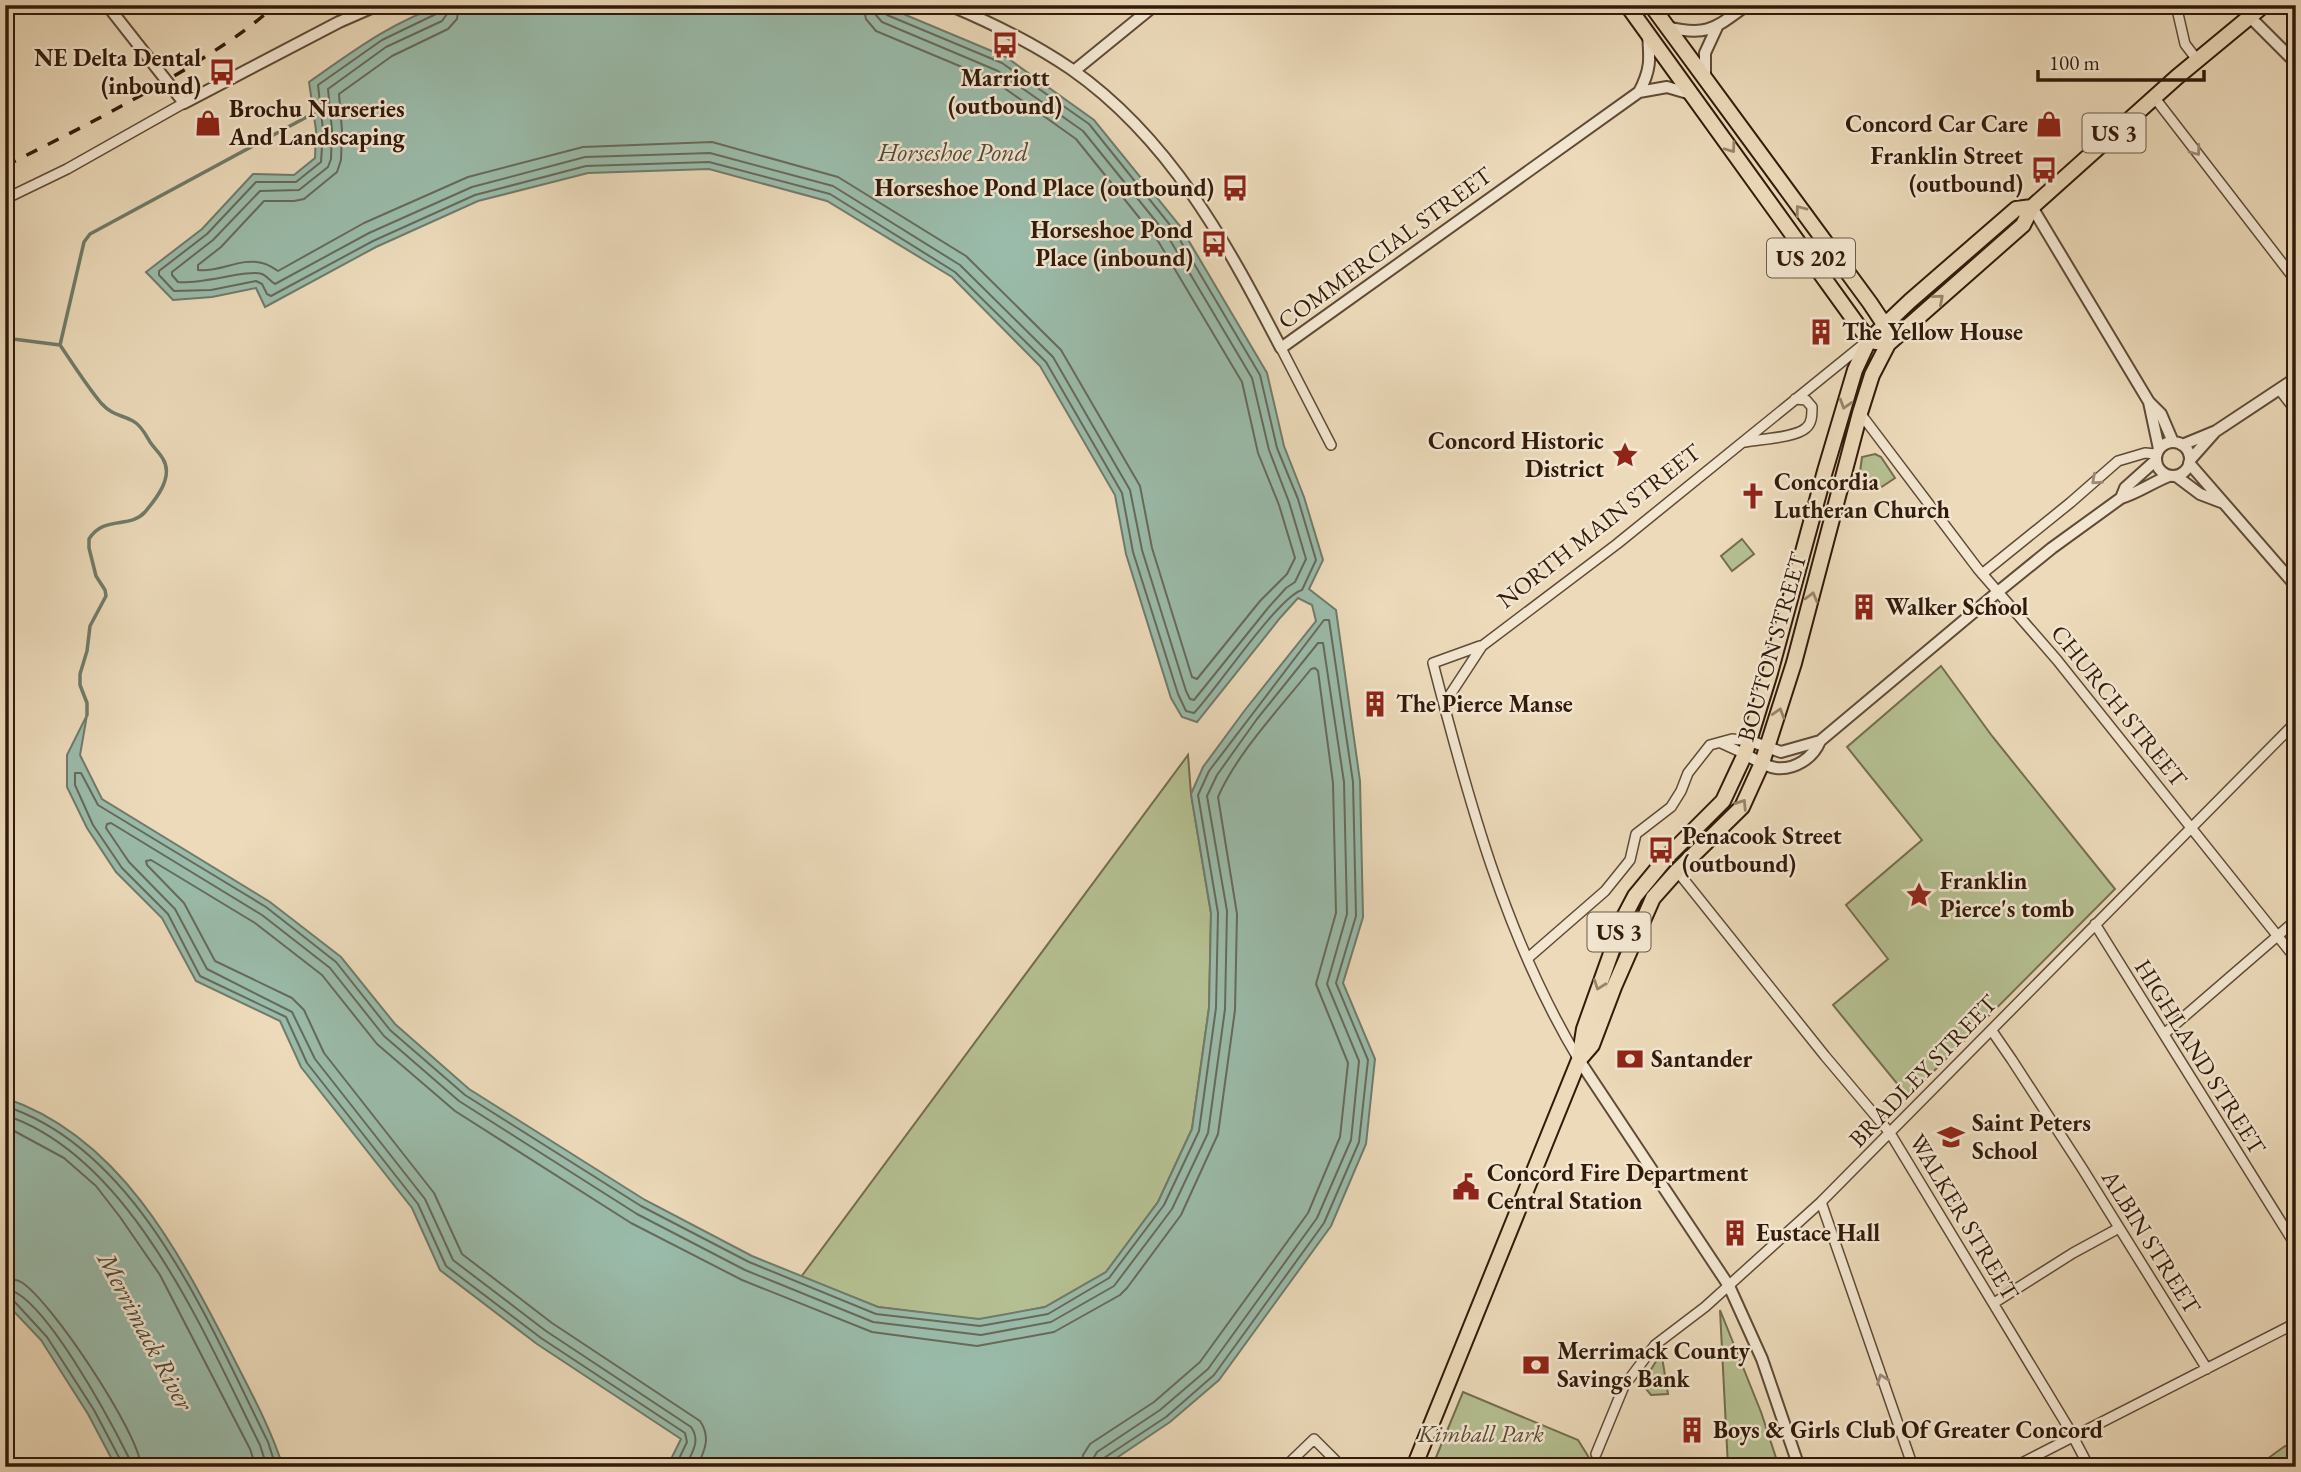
<svg xmlns="http://www.w3.org/2000/svg" width="2301" height="1472" font-family="'EB Garamond',serif">
<style>
.green{fill:#b5c092;stroke:#746d4e;stroke-width:2}
.water{fill:#9abbaa;stroke:#707b6a;stroke-width:2}
.lines{fill:none;stroke-linecap:round;stroke-linejoin:round}
.shore{stroke:#666a5a;stroke-width:2}
.stream{stroke:#707b6a;stroke-width:3.5}
.minor-casing{stroke:#604a36;stroke-width:12}
.tertiary-casing{stroke:#604a36;stroke-width:14}
.primary-casing{stroke:#321a0a;stroke-width:18}
.minor{stroke:#f3e7d2;stroke-width:9}
.tertiary{stroke:#f3e7d2;stroke-width:10}
.primary{stroke:#ecdaba;stroke-width:14}
.rail{stroke:#321a0a;stroke-width:3.5;stroke-dasharray:12 12;stroke-linecap:butt}
.oneway{stroke:#98846b}
.oneway2{stroke:#9c8b78}
.labels{text-anchor:middle;stroke-width:5;stroke-linejoin:round;paint-order:stroke}
.shield{fill:#f3e7d2;stroke:#6c5846;stroke-width:2}
.shield-label{font-size:23px;font-weight:bold;fill:#321a0a}
.poi-label{font-size:24px;font-weight:bold;fill:#321a0a;stroke:#f3e7d2;text-anchor:start}
.street-label{font-size:24px;fill:#321a0a;stroke:#f3e7d2}
.park-label{font-size:24px;font-style:italic;fill:#594c33;stroke:#f3e7d2}
.water-label{font-size:26px;font-style:italic;fill:#514a3a;stroke:#f3e7d2}
</style>
<rect width="100%" height="100%" fill="#ecdaba"/>
<filter id="stains"><feTurbulence type="fractalNoise" baseFrequency=".00286" numOctaves="4"/><feColorMatrix values="0 0 0 0 .2 0 0 0 0 .09 0 0 0 0 .02 0 0 0 .5 -.17"/></filter>
<radialGradient id="worn" r=".72"><stop offset=".6" stop-color="#630" stop-opacity="0"/><stop offset="1" stop-color="#630" stop-opacity=".3"/></radialGradient>
<path class="green" d="M1875,454L1881,457L1895,478L1877,490L1859,479L1862,457Z
M1742,539L1754,554L1732,571L1721,556Z
M1941,666L1992,736L2115,889L1908,1097L1833,1005L1888,959L1846,905L1922,840L1847,747Z
M1188,755L1191,794L1211,913L1209,1008L1192,1129L1158,1202L1106,1272L1045,1307L979,1320L878,1307L801,1277Z
M1720,1310L1761,1412L1779,1467H1728Z
M1662,1357L1668,1394L1651,1395L1642,1384L1658,1358Z
M1463,1392L1578,1440L1591,1461L1589,1467H1432Z
M2285,1446L2296,1447V1467H2256Z"/>
<path class="water" d="M443,5H882L1006,57L1094,120L1180,226L1267,373L1284,446L1304,497L1323,560L1309,589L1336,610L1360,781L1363,917L1343,983L1375,1059L1366,1144L1331,1226L1219,1380L1170,1422L1103,1467H667L681,1439L537,1344L440,1270L412,1208L301,1067L280,1021L196,981L162,918L116,872L87,828L67,787V755L87,715L80,755L102,799L270,902L341,957L395,1024L469,1089L645,1200L752,1256L878,1307L979,1319L1045,1307L1106,1272L1158,1202L1192,1129L1209,1008L1211,913L1191,794L1203,767L1245,710L1316,621L1312,605L1298,598L1280,618L1197,722L1182,717L1171,698L1126,554L1115,495L1040,366L952,277L827,201L709,169L588,173L478,201L376,247L265,307L256,288L212,297L173,300L146,272L202,229L253,174L294,175L315,158L316,130L309,82C352,52 393,21 443,5Z
M5,1098C119,1136 178,1250 230,1351C249,1389 270,1426 283,1467H116L88,1414L41,1340L5,1302Z"/>
<g class="lines">
<path class="shore" d="M440,5L436,14L382,40L318,85L323,130L321,162L296,182H256L207,234L159,271V275L174,291L211,290L256,281L262,284L267,294L271,296L373,241L475,195L586,166L709,162L830,194L955,272L1046,362L1122,493L1133,552L1178,694L1186,711L1194,713C1216,690 1278,597 1302,590L1316,560L1298,499L1277,448L1260,375L1174,230L1089,124L1002,63L887,15L883,11L882,5
M449,5L447,14L442,21L386,47L328,89L332,130L331,159L328,167L299,190L260,191L213,240L172,272V275L178,282C199,285 249,269 262,274C267,276 270,281 275,284L369,233L472,187L585,157L710,153L833,186L960,265L1053,357L1130,490L1142,550L1186,691L1190,699L1194,700L1268,608L1286,588L1295,582L1306,559L1289,502L1269,450L1252,378L1167,235L1083,131L998,71L882,22L875,14L873,5
M459,5L457,19L448,29L392,56L339,94L342,131L341,160L337,172L304,199L294,201H264L221,247L198,265V270C219,273 241,257 262,263C268,264 273,268 278,271L364,223L468,177L583,147L712,142L838,177L966,256L1061,350L1140,486L1152,548L1192,677L1197,679L1260,601L1287,574L1295,558L1279,505L1258,453L1242,382L1158,241L1076,139L993,80L876,31L866,19L863,5
M5,1106C140,1150 209,1324 268,1442L276,1467
M5,1115C132,1157 204,1334 260,1445L267,1467
M5,1126L64,1158L96,1186L120,1217L160,1275L250,1449L256,1467
M5,1279C11,1279 16,1279 21,1282C50,1299 140,1434 141,1467
M5,1289C42,1291 112,1424 129,1458L130,1467
M5,1298L13,1300L47,1337L94,1410L121,1461V1467
M675,1467L687,1442L685,1433L541,1338L446,1266L418,1204L307,1063L286,1017L200,976L168,914L122,868L93,825L75,785V773H81L98,805L266,907L336,962L390,1030L465,1095L641,1206L749,1262L876,1314L980,1326L1048,1314L1109,1278L1164,1205L1199,1131L1216,1008L1218,913L1198,795L1209,771L1324,620H1329L1353,782L1356,916L1336,983L1368,1060L1359,1142L1324,1223L1214,1375L1166,1417L1104,1458L1101,1467
M685,1467C692,1453 701,1441 691,1427L546,1331L453,1260L425,1199L315,1059L292,1012L207,969L175,909L129,862L106,828L107,824L111,823L262,915L330,968L384,1036L459,1101L637,1214L745,1270L873,1322L981,1335L1051,1322L1114,1286L1172,1209L1208,1133L1225,1009L1227,911L1207,796L1217,775L1257,719L1318,643H1323L1344,782L1347,914L1327,984L1359,1061L1351,1140L1317,1218L1208,1369L1160,1410L1097,1452L1093,1459L1092,1467
M697,1467C705,1450 711,1437 700,1421L552,1323L462,1254L434,1193L324,1053L304,1010L292,998L215,961L184,903L147,865L146,861L151,860L255,923L322,975L377,1044L455,1111L631,1223L742,1280L872,1332L977,1346L1054,1332L1120,1295L1127,1288L1181,1215L1218,1134L1235,1010L1237,914L1218,797C1237,753 1281,707 1311,669L1315,668L1318,671L1333,783L1336,913L1316,984L1348,1063L1340,1137L1308,1213L1200,1362L1154,1402L1090,1444L1083,1455L1081,1467"/>
<path class="stream" d="M5,338L60,345C73,364 86,385 101,403C113,416 120,414 133,421C141,425 146,435 150,442C154,448 160,453 163,459C174,477 156,499 145,512C130,529 104,515 89,539V548L96,576L105,590L106,596L90,626L87,651L80,674V685L87,703V715
M60,345L84,242L90,234L314,113"/>
<g class="minor-casing">
<path id="minor" d="M2176,5L2185,44L2198,61
M2154,97L2296,281
M5,199L67,169L184,103
M1281,348L1331,445
M2279,389L2296,411
M1860,413L1978,569L2057,660L2296,959
M1745,442C1760,439 1795,438 1806,428C1812,423 1812,415 1812,407L1806,400L1795,399
M1982,574L2070,503L2118,461L2145,453L2156,454
M1480,646L1433,663C1468,799 1506,939 1579,1060
M1444,704L1482,646L1617,544L1865,343
M1721,743L1745,754
M1677,871L1825,1056L1890,1133L2068,1427L2089,1467
M2095,924L2296,1246
M1528,958L1605,891L1630,860L1636,834L1671,807L1681,791L1688,773L1710,745L1732,739L1750,741
M1992,1031L2012,1060L2082,1168L2207,1369
M2164,1034L2296,920
M1821,1202L1913,1467
M1994,1303L2073,1253L2119,1228
M1596,1454L1624,1386L1655,1345L1705,1307L1821,1202L2296,722
M1285,1467L1314,1439L1342,1467
M2014,1467L2296,1323"/>
</g>
<g class="tertiary-casing">
<path id="tertiary" d="M107,5L184,103L339,22L378,5
M949,5C992,23 1033,43 1071,69C1170,138 1227,244 1281,348L1639,92L1667,87L1691,94
M2251,18L2296,63
M1667,27C1708,37 1715,28 1747,5
M1074,71L1155,5
M1705,77V53L1717,27
M1639,92C1651,70 1650,59 1648,35
M2032,207L2149,402L2161,414L2173,442
M2149,402L2159,449
M2156 459a17 17 0 1 1 34 0a17 17 0 1 1-34 0Z
M2182,445L2216,431L2296,378
M2190,460L2214,433
M2189,463L2296,586
M2176,476L2200,494L2221,502
M2121,498L2125,488L2155,461
M1750,741L1781,752L1820,741L1999,591L2052,548L2121,498C2138,493 2153,482 2169,476
M1745,754C1754,759 1766,767 1776,768C1795,770 1813,758 1820,741
M1579,1060L1729,1286L1762,1359L1799,1467"/>
</g>
<g class="primary-casing">
<path id="primary" d="M1627,5L1857,324L1869,340L1876,342
M1651,5L1870,303L1884,324L1886,333
M1579,1060L1592,1045L1614,987L1653,898L1677,871L1742,807L1762,763L1794,663L1860,413L1872,375L1888,344L2023,225L2032,207L2177,77L2264,5
M1414,1467L1579,1060L1584,1029L1624,917L1635,896L1668,856L1723,801L1745,754L1770,673L1825,471L1855,370L1869,340L1910,301L2016,209L2032,207"/>
</g>
<use href="#minor" class="minor"/>
<use href="#tertiary" class="tertiary"/>
<use href="#primary" class="primary"/>
<path class="rail" d="M5,166C67,135 129,104 189,67C219,48 249,30 275,5"/>
</g>
<defs><path id="oneway-chevron" d="M-2-3.5L2.5 0L-2 3.5" fill="none" stroke-width="1.6" stroke-linecap="round" stroke-linejoin="round" transform="scale(1.75)"/></defs>
<g class="oneway">
<use href="#oneway-chevron" transform="translate(1731 148) rotate(54)"/>
<use href="#oneway-chevron" transform="translate(1800 210) rotate(-127)"/>
<use href="#oneway-chevron" transform="translate(1939 299) rotate(-41)"/>
<use href="#oneway-chevron" transform="translate(1845 404) rotate(107)"/>
<use href="#oneway-chevron" transform="translate(1812 597) rotate(-75)"/>
<use href="#oneway-chevron" transform="translate(1779 713) rotate(-73)"/>
<use href="#oneway-chevron" transform="translate(1742 804) rotate(-57)"/>
<use href="#oneway-chevron" transform="translate(1599 985) rotate(110)"/>
</g>
<g class="oneway2">
<use href="#oneway-chevron" transform="translate(2196 151) rotate(53)"/>
<use href="#oneway-chevron" transform="translate(2096 480) rotate(138)"/>
<use href="#oneway-chevron" transform="translate(1882 1379) rotate(-110)"/>
</g>
<defs>
<g id="bus-bare" transform="scale(2.1)"><path d="M-5-6H5V4H4V6H2V4H-2V6H-4V4H-5ZM-3.5-4V0h7V-4ZM-3.5 1.2v1.5H-2V1.2ZM2 1.2v1.5H3.5V1.2Z" fill="#8f2418" stroke="#f3e7d2" stroke-width="2.5" paint-order="stroke"/></g>
<g id="shop-bare" transform="scale(2.1)"><path d="M-5-2.5h2.3a2.7 3.5 0 0 1 5.4 0H5L5.5 6h-11ZM-1.5-2.5h3a1.5 2.3 0 0 0-3 0Z" fill="#8f2418" stroke="#f3e7d2" stroke-width="2.5" paint-order="stroke"/></g>
<g id="building-bare" transform="scale(2.1)"><path d="M-4-6H4V6H1V3H-1V6H-4ZM-2.5-4.3h1.7v1.8h-1.7ZM.8-4.3h1.7v1.8H.8ZM-2.5-1h1.7V.8h-1.7ZM.8-1h1.7V.8H.8Z" fill="#8f2418" stroke="#f3e7d2" stroke-width="2.5" paint-order="stroke"/></g>
<g id="sight-bare" transform="scale(2.1)"><path d="M0-6L1.8-2.2L6-1.7L2.9 1.2L3.7 5.4L0 3.3L-3.7 5.4L-2.9 1.2L-6-1.7L-1.8-2.2Z" fill="#8f2418" stroke="#f3e7d2" stroke-width="2.5" paint-order="stroke"/></g>
<g id="church-bare" transform="scale(2.1)"><path d="M-1.2-6h2.4v3.5h3.3v2.4h-3.3V6h-2.4V-.1h-3.3v-2.4h3.3Z" fill="#8f2418" stroke="#f3e7d2" stroke-width="2.5" paint-order="stroke"/></g>
<g id="bank-bare" transform="scale(2.1)"><path d="M-6-4H6V4H-6ZM0-2.3a2.3 2.3 0 1 0 0 4.6a2.3 2.3 0 1 0 0-4.6Z" fill="#8f2418" stroke="#f3e7d2" stroke-width="2.5" paint-order="stroke"/></g>
<g id="school-bare" transform="scale(2.1)"><path d="M0-5L7-2L0 1L-7-2ZM-4 1L0 2.5L4 1V4Q0 6-4 4Z" fill="#8f2418" stroke="#f3e7d2" stroke-width="2.5" paint-order="stroke"/></g>
<g id="civic-bare" transform="scale(2.1)"><path d="M-.6-6.5H3V-4.5H.6V-3L4-1V1h2V6H-6V1h2V-1L-.6-3ZM-1.2 2.5V6h2.4V2.5Z" fill="#8f2418" stroke="#f3e7d2" stroke-width="2.5" paint-order="stroke"/></g>
</defs>
<g fill-rule="evenodd">
<use href="#bus-bare" x="1005" y="45"/>
<use href="#bus-bare" x="222" y="72"/>
<use href="#shop-bare" x="208" y="123"/>
<use href="#shop-bare" x="2049" y="124"/>
<use href="#bus-bare" x="2044" y="170"/>
<use href="#bus-bare" x="1235" y="188"/>
<use href="#bus-bare" x="1214" y="244"/>
<use href="#building-bare" x="1821" y="332"/>
<use href="#sight-bare" x="1625" y="455"/>
<use href="#church-bare" x="1753" y="496"/>
<use href="#building-bare" x="1864" y="607"/>
<use href="#building-bare" x="1375" y="704"/>
<use href="#bus-bare" x="1661" y="850"/>
<use href="#sight-bare" x="1919" y="895"/>
<use href="#bank-bare" x="1630" y="1059"/>
<use href="#school-bare" x="1951" y="1137"/>
<use href="#civic-bare" x="1466" y="1187"/>
<use href="#building-bare" x="1735" y="1233"/>
<use href="#bank-bare" x="1536" y="1365"/>
<use href="#building-bare" x="1692" y="1430"/>
</g>
<g class="labels">
<g class="shield">
<rect x="2082.5" y="113.5" width="63" height="39" rx="5"/>
<rect x="1767" y="238.5" width="88" height="39" rx="5"/>
<rect x="1587.5" y="912.5" width="63" height="39" rx="5"/>
</g>
<g class="shield-label">
<text x="2114" y="141">US 3</text>
<text x="1811" y="266">US 202</text>
<text x="1619" y="940">US 3</text>
</g>
<g class="poi-label">
<text x="201" y="66" text-anchor="end">NE Delta Dental<tspan x="201" dy="28">(inbound)</tspan></text>
<text x="1005" y="86" text-anchor="middle">Marriott<tspan x="1005" dy="28">(outbound)</tspan></text>
<text x="229" y="117">Brochu Nurseries<tspan x="229" dy="28">And Landscaping</tspan></text>
<text x="2028" y="132" text-anchor="end">Concord Car Care</text>
<text x="2023" y="164" text-anchor="end">Franklin Street<tspan x="2023" dy="28">(outbound)</tspan></text>
<text x="1214" y="196" text-anchor="end">Horseshoe Pond Place (outbound)</text>
<text x="1193" y="238" text-anchor="end">Horseshoe Pond<tspan x="1193" dy="28">Place (inbound)</tspan></text>
<text x="1842" y="340">The Yellow House</text>
<text x="1604" y="449" text-anchor="end">Concord Historic<tspan x="1604" dy="28">District</tspan></text>
<text x="1774" y="490">Concordia<tspan x="1774" dy="28">Lutheran Church</tspan></text>
<text x="1885" y="615">Walker School</text>
<text x="1396" y="712">The Pierce Manse</text>
<text x="1682" y="844">Penacook Street<tspan x="1682" dy="28">(outbound)</tspan></text>
<text x="1940" y="889">Franklin<tspan x="1940" dy="28">Pierce's tomb</tspan></text>
<text x="1651" y="1067">Santander</text>
<text x="1972" y="1131">Saint Peters<tspan x="1972" dy="28">School</tspan></text>
<text x="1487" y="1181">Concord Fire Department<tspan x="1487" dy="28">Central Station</tspan></text>
<text x="1756" y="1241">Eustace Hall</text>
<text x="1557" y="1359">Merrimack County<tspan x="1557" dy="28">Savings Bank</tspan></text>
<text x="1713" y="1438">Boys &amp; Girls Club Of Greater Concord</text>
</g>
<g class="street-label">
<text transform="translate(1385 248) rotate(-36)" y="8">COMMERCIAL STREET</text>
<text transform="translate(1599 526) rotate(-38)" y="8">NORTH MAIN STREET</text>
<text transform="translate(1772 647) rotate(-74)" y="8">BOUTON STREET</text>
<text transform="translate(2119 706) rotate(51)" y="8">CHURCH STREET</text>
<text transform="translate(2200 1057) rotate(58)" y="8">HIGHLAND STREET</text>
<text transform="translate(1923 1071) rotate(-46)" y="8">BRADLEY STREET</text>
<text transform="translate(1964 1217) rotate(59)" y="8">WALKER STREET</text>
<text transform="translate(2151 1242) rotate(58)" y="8">ALBIN STREET</text>
</g>
<g class="park-label">
<text x="1481" y="1442">Kimball Park</text>
</g>
<g class="water-label">
<text x="953" y="161">Horseshoe Pond</text>
<text transform="translate(146 1331) rotate(62)" y="9">Merrimack River</text>
</g>
</g>
<rect width="2301" height="1472" fill="none" stroke="#ecdaba" stroke-width="28"/>
<rect x="7" y="7" width="2287" height="1458" fill="none" stroke="#321a0a" stroke-width="3.5"/>
<rect x="14" y="14" width="2273" height="1444" fill="none" stroke="#321a0a" stroke-width="2"/>
<path d="M2038 70v10h166v-10" fill="none" stroke="#321a0a" stroke-width="3.5"/>
<text x="2049" y="70" font-size="21" fill="#321a0a" stroke="#f3e7d2" stroke-width="5" paint-order="stroke">100 m</text>
<rect width="100%" height="100%" filter="url(#stains)"/>
<rect width="100%" height="100%" fill="url(#worn)"/>
</svg>
